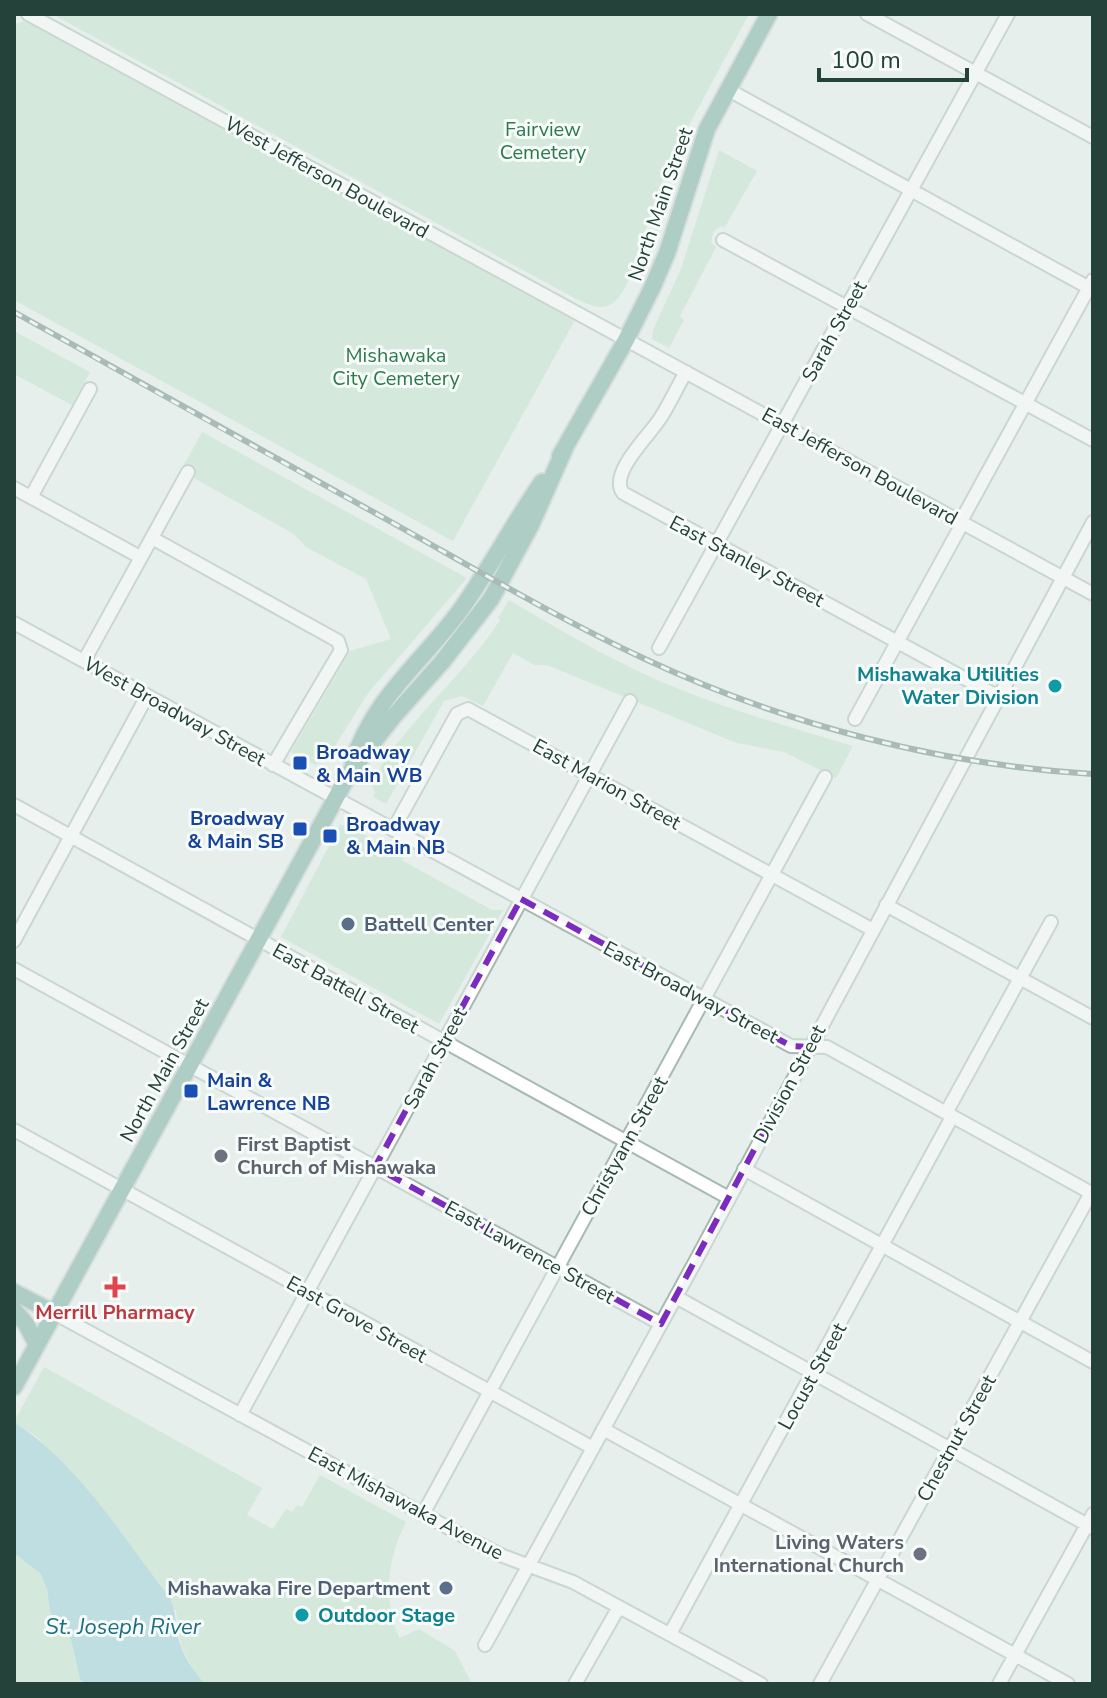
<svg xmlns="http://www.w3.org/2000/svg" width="1107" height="1698" font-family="'Nunito Sans',sans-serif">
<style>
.green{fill:#bfe0c8}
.water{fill:#8ec9d4}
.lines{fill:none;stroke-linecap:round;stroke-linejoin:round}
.minor-casing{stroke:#a8b8b2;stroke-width:16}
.major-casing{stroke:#c2cac8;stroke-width:20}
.minor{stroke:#fff;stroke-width:12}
.major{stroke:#6aa596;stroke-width:16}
.rail-casing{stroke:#5f7d75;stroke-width:6}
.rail{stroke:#f7fbf9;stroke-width:3;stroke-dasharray:9;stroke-linecap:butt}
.marked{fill:none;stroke:#7b2cbf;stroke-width:6;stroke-dasharray:16 10;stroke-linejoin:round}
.culture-dot{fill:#0f9aa8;stroke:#f7fbf9;stroke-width:3}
.transit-dot{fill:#1a4fb4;stroke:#f7fbf9;stroke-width:3}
.service-dot{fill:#5c6f8a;stroke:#f7fbf9;stroke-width:3}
.worship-dot{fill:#6b7280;stroke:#f7fbf9;stroke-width:3}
.health-dot{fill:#e0444e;stroke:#f7fbf9;stroke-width:3}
.labels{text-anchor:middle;stroke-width:6;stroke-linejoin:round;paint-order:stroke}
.park-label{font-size:20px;fill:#2d7a4b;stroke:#f7fbf9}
.street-label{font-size:20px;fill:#24423a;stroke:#f7fbf9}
.culture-label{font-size:20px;font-weight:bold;fill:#0d838f;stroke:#f7fbf9;text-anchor:end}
.transit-label{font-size:20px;font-weight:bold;fill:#164399;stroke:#f7fbf9;text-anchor:start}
.service-label{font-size:20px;font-weight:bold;fill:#4e5e75;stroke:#f7fbf9;text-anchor:start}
.worship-label{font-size:20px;font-weight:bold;fill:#5b616d;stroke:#f7fbf9;text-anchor:start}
.health-label{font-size:20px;font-weight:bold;fill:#be3a42;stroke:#f7fbf9}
.water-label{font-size:22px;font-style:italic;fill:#1c6f80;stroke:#f7fbf9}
</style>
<rect width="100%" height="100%" fill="#e6efeb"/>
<path class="green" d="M52,14H749L668,164L627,284C610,317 596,309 567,294Z
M24,21L575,320L453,541L14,300V25Z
M719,150L757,171L725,227L721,226L714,231L711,242L716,247L680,316L684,320L669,348L652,339L653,330L681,269Z
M14,331L90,372L72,405L14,374Z
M202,432L467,578L368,693L327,759L315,765L291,752L350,651L391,639L366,579L306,547L294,534L194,478L196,474L183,467Z
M509,600C565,633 622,667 684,691C739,713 796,729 853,746L836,778L784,752L737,743L547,665H535L513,653L483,706L462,696L444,701L386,804L373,797L375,793L371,783C405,721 462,679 500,620L498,618Z
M340,825H346L401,855L403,861L492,910H503L439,1024L281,937Z
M44,1367L262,1488L247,1515L273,1529L286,1509L292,1512L297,1505L302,1507L320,1475L406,1522C387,1560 383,1598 399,1638L419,1629L455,1651L472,1684H205L195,1673L181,1646L176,1611L131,1549L109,1518L37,1437L14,1422Z
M14,1553L41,1574L47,1589L50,1612L71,1640L80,1679L85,1684H14Z"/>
<path class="water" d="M14,1422C80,1465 122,1537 170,1598C177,1613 175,1628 180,1644C185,1659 195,1673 205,1684H85L80,1679L71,1640L50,1612L47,1589L41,1574L14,1553Z"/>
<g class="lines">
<g class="minor-casing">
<path id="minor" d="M28,14L1093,594
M867,14L1093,137
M727,89L1093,290
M723,240L1093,440
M686,372C677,387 670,403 661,417C651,434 608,473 623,493L997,696
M14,488L140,557
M31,497L90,389
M961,521L1093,280
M152,538L338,641L341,650L273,765
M14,623L791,1046L827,1047L1093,1194
M659,648L1008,14
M84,661L188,472
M855,719L963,522
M14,805L729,1198
M393,830L457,714L468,709L873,930
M886,905L1093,1018
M14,941L147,696
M14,969L661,1324
M946,1113L1051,922
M14,1130L593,1448
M744,1169L1093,1362
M676,1297L1093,1528
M54,1313L467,1538L503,1556L573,1582L761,1684
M240,1415L630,701
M603,1429L1068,1684
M423,1514L825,777
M670,1634L952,1117
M485,1645L695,1262L1093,522
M575,1684L619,1607
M820,1684L1091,1193
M999,1684L1093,1514"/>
</g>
<g class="major-casing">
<path id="major" d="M560,456L626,340L652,288L667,253L707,129L769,14
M353,762C373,699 420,664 459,612C489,570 513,524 542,482
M14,1292L54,1313
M14,1310L26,1324L37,1345
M14,1387L350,772L393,717L442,662L491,599L531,525L565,448"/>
</g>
<use href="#minor" class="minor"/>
<use href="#major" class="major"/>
<g class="rail-casing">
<path id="rail" d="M14,312C137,381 260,450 384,518C470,566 555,617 645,659C784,724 939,765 1093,774"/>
</g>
<use href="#rail" class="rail"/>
</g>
<path d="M0 0H1107V1698H0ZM521,899L791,1046L809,1047L661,1324L375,1167Z" fill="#e6efeb" fill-opacity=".55" fill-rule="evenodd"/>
<path class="marked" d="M521,899L791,1046L809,1047L661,1324L375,1167Z"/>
<g class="culture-dot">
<circle cx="1055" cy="686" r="8"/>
<circle cx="302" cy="1615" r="8"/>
</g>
<g class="transit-dot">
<rect x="292" y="755" width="16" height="16" rx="4"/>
<rect x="292" y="821" width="16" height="16" rx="4"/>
<rect x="322" y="828" width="16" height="16" rx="4"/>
<rect x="183" y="1083" width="16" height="16" rx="4"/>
</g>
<g class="service-dot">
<circle cx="348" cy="924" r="8"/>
<circle cx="446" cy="1588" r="8"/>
</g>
<g class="worship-dot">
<circle cx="221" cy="1156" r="8"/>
<circle cx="920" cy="1554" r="8"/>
</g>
<path class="health-dot" d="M111 1275h8v8h8v8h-8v8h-8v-8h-8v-8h8z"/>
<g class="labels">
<g class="park-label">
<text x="543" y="136">Fairview<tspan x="543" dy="23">Cemetery</tspan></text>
<text x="396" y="362">Mishawaka<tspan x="396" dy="23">City Cemetery</tspan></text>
</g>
<g class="street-label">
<text transform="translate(327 177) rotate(29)" y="7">West Jefferson Boulevard</text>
<text transform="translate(660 204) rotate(-71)" y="7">North Main Street</text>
<text transform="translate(834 331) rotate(-61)" y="7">Sarah Street</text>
<text transform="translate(860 466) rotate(29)" y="7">East Jefferson Boulevard</text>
<text transform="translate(747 561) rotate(28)" y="7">East Stanley Street</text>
<text transform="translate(175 711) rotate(29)" y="7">West Broadway Street</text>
<text transform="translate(607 784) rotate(29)" y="7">East Marion Street</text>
<text transform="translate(346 988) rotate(29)" y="7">East Battell Street</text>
<text transform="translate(691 992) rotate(28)" y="7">East Broadway Street</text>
<text transform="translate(435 1058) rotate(-62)" y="7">Sarah Street</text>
<text transform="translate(164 1070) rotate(-61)" y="7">North Main Street</text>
<text transform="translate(789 1084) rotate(-62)" y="7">Division Street</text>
<text transform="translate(624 1146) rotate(-61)" y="7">Christyann Street</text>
<text transform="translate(530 1252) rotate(29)" y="7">East Lawrence Street</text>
<text transform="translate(357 1319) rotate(29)" y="7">East Grove Street</text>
<text transform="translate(812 1376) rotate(-61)" y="7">Locust Street</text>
<text transform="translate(956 1438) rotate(-61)" y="7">Chestnut Street</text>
<text transform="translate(406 1503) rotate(28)" y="7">East Mishawaka Avenue</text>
</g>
<g class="culture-label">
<text x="1039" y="681">Mishawaka Utilities<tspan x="1039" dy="23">Water Division</tspan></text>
<text x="318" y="1622" text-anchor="start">Outdoor Stage</text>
</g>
<g class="transit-label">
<text x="316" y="759">Broadway<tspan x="316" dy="23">&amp; Main WB</tspan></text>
<text x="284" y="825" text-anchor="end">Broadway<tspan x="284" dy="23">&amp; Main SB</tspan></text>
<text x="346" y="831">Broadway<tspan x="346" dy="23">&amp; Main NB</tspan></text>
<text x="207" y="1087">Main &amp;<tspan x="207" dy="23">Lawrence NB</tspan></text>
</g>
<g class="service-label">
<text x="364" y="931">Battell Center</text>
<text x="430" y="1595" text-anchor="end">Mishawaka Fire Department</text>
</g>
<g class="worship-label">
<text x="237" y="1151">First Baptist<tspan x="237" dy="23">Church of Mishawaka</tspan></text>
<text x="904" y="1549" text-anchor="end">Living Waters<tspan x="904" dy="23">International Church</tspan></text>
</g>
<g class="health-label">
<text x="115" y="1319">Merrill Pharmacy</text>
</g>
<g class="water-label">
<text x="123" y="1634">St. Joseph River</text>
</g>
</g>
<rect width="1107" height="1698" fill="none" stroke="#24423a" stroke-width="32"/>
<path d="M819 68v12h148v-12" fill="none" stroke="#24423a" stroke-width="4"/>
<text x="831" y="68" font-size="24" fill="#24423a" stroke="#f7fbf9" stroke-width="6" paint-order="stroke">100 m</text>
</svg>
